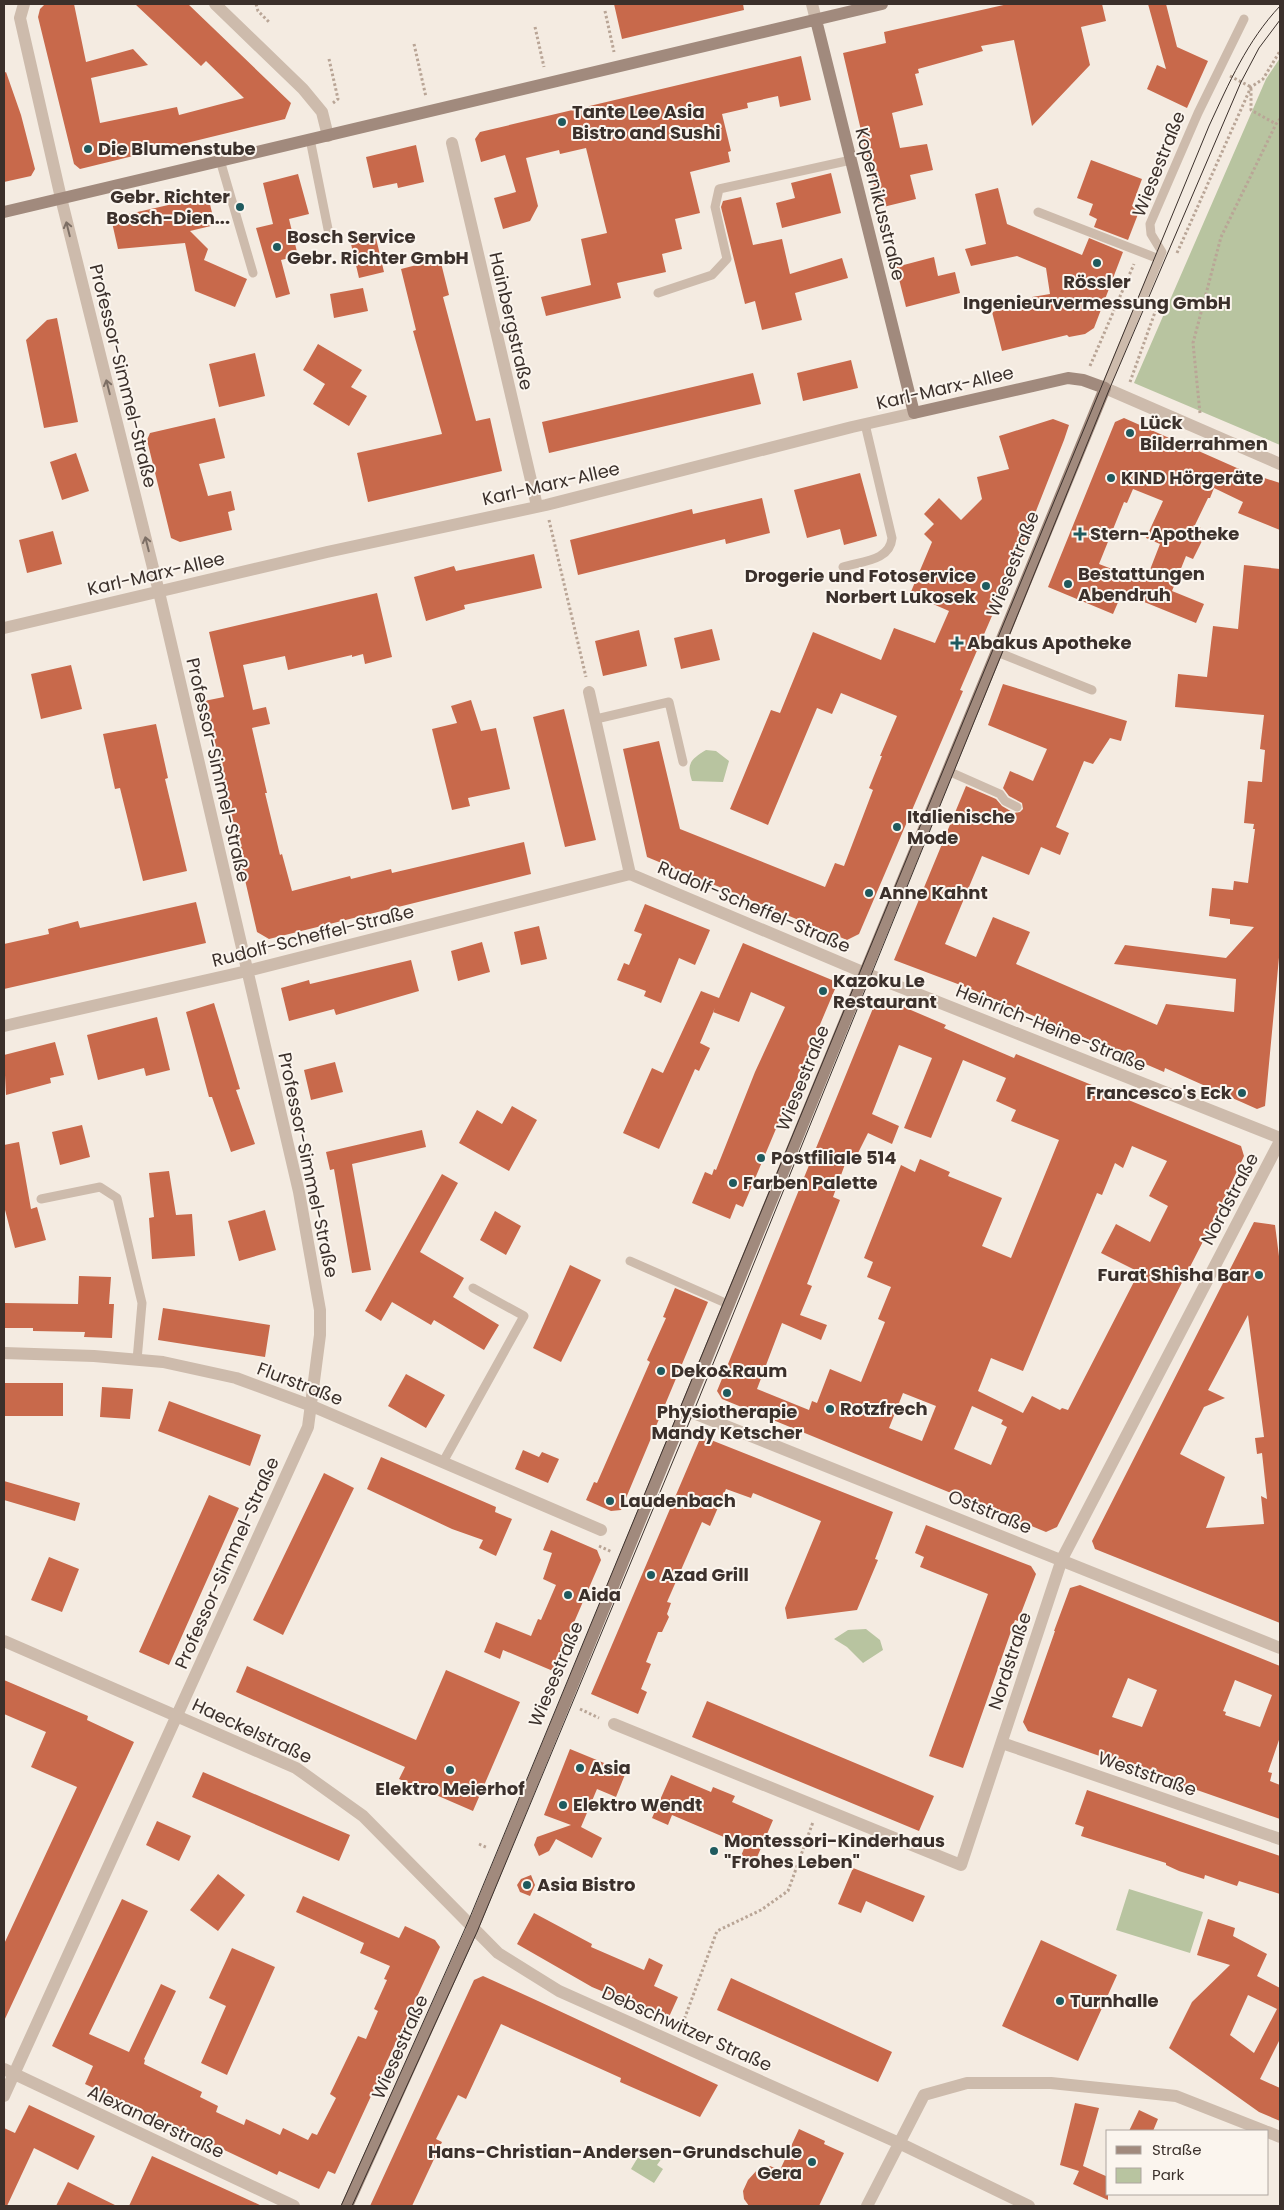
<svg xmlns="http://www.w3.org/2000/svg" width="1284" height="2210" font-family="Poppins,sans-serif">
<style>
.green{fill:#b8c4a0}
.building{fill:#c8694b;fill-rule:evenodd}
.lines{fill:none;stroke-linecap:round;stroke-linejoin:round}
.path{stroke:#b9a596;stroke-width:3;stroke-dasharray:2.5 2.5;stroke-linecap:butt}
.lane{stroke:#cdbbac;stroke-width:9}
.street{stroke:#cdbbac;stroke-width:12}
.secondary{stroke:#a18a7d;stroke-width:12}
.tram{stroke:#3b302b;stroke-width:1}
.oneway{stroke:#7d6f65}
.poi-dot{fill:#1f5a5e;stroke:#fbf5ee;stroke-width:2}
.labels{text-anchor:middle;stroke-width:4;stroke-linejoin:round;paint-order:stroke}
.poi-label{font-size:18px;font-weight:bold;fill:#3b302b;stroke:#fbf5ee;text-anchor:start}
.street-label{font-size:18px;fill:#3b302b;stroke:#fbf5ee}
</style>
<rect width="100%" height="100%" fill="#f4ebe1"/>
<path class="green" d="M1280,58V445L1134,383L1266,79Z
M706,750L716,751L729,761L723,782L692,781C686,764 691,759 706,750Z
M866,1629L880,1640L883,1650L863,1663L847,1647L834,1639L848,1630Z
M1129,1889L1203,1912L1190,1953L1116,1930Z
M644,2147L662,2158L657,2165L663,2169L654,2183L631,2169Z"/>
<path class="building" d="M45,4H74L86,62L133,49L148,65L91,78L100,123L177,107L179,115L244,98L206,61L201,66L135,4H188L291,103L285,119L80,169L74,164L38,17L40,9Z
M614,4H743L744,10L622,39Z
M1008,4H1102L1106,21L1081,27L1090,65L1032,126L1014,40L981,46L983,51L918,69L919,73L915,74L923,105L892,113L900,148L927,144L933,170L910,175L916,199L879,208L843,53L886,43L884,32Z
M1148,4H1166L1177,47L1208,61L1187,108L1147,89L1157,65L1166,69Z
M801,56L811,100L780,107L778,96L747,103L748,108L722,114L731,151L728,152L730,162L690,172L700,213L675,219L682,249L662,254L666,272L617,283L621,298L546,316L541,297L591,285L581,239L607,233L586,148L560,154L559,150L526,158L538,206L530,221L503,229L494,198L516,192L505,155L481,162L475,139L480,132Z
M6,72L21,115L35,169L31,176L4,182V73Z
M416,145L424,182L398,188L397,183L373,188L366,157Z
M1091,160L1142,179L1132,206L1140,209L1128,240L1094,227L1097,219L1089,215L1093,204L1077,198Z
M831,173L841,213L782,228L776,203L795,198L791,183Z
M298,174L309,214L289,219L298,256L281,260L290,294L276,298L256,228L273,224L263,183Z
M998,188L1007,224L1082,255L1089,238L1123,252L1094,328L1085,334L1069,337L1067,335L1002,351L992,312L1032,302V297L1050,294L1046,268L1017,256L971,266L965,249L986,244L975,194Z
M208,196L215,225L190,231L208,249L204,260L247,279L235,307L195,291L185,243L118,249L111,218Z
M741,197L753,245L782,239L790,274L842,258L848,278L795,293L802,320L762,330L755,301L745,304L721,207L723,201Z
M376,238L384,272L359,278L351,244Z
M934,257L938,276L955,272L960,293L906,307L896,267Z
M440,259L449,295L443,297L476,421L490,418L502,471L368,502L357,453L442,434L413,331L416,330L401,269Z
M363,288L368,311L334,318L330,294Z
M57,318L78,422L44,428L26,340L47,320Z
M318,344L362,370L351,387L367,396L349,426L313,404L325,384L303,370Z
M255,353L265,396L219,407L209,364Z
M851,360L858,388L803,401L797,373Z
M753,373L761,404L549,453L542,422Z
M215,418L225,458L199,464L208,496L231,491L235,510L228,512L232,530L180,542L171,538L147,440L150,433Z
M1124,418L1246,472L1280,483V530L1238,513L1243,502L1214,488L1210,498H1208L1195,525L1207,531L1193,559L1186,556L1172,591L1204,604L1196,623L1122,593L1113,614L1048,587L1115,422ZM1133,489L1163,501L1146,538L1160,544L1146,580L1143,581L1099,564L1124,502L1127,503Z
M1053,419L1069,425L1064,440L1023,544L960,690L963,691L859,934L847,940L647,857L623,749L659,741L680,829L825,887L835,863L844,866L873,790L869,788L882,756H880L897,716L841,693L832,714L817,708L768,825L730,809L771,710L780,713L813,632L881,660L894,628L935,643L949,611L910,594L932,542L924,534L934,524L924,514L939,498L961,520L982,499L977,477L1009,469L999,436Z
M76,453L89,491L62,500L50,462Z
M860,473L877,536L844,545L840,529L807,538L794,490Z
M762,498L770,533L726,544L725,539L578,575L570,540L692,509L693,514Z
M53,531L62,564L27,573L19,540Z
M534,554L542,588L464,605L465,609L426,621L414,577L454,566L456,571Z
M1244,565L1280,569V947L1265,1106L1257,1109L1165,1068L1164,1072L971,989L894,960L966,786L996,799L1002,806L1014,813L1020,812L1023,809L1022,803L1009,796L1003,788L1010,771L1033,781L1047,749L988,725L1003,684L1127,721L1121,741L1110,738L1093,764L1084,761L1056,827L1069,833L1060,855L1041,847L1029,875L982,856L945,944L976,957L993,917L1030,932L1016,964L1157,1025L1166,1004L1234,1012L1236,979L1114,964L1125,945L1226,958L1254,927L1230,924V919L1209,916L1212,888L1233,890L1234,881L1248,883L1255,829H1253L1254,824L1244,823L1248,781L1262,782L1265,750L1260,749L1264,715L1175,707L1178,674L1207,677L1213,626L1238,629Z
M377,593L392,657L365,664L363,654L352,657V655L288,670L285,656L243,665L253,710L266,707L270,724L252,728L267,793H265L280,855L282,854L292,891L350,876L351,879L391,869L392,873L524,842L531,874L269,939L257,932L204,701L224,697L209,632Z
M712,629L720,660L681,669L674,638Z
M639,630L647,666L603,676L595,641Z
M71,665L82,709L41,719L31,674Z
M471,700L481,731L496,728L510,789L468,798L470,806L452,810L432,729L457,723L451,706Z
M564,709L596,840L565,847L533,717Z
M156,724L168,778L165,779L187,871L143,881L120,788L115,789L103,734Z
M196,902L206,943L4,989V944L49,934L48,929L78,921L80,928Z
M645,904L710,930L695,965L679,958L661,1003L644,996L646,991L617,980L624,963L629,965L642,934L634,931Z
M539,926L547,959L521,965L514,932Z
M482,942L490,972L458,981L451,951Z
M743,943L832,980L835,989L743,1207L736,1204L730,1219L692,1203L705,1172L712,1175L714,1169L716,1170L755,1072L785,1007L751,992L739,1022L713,1012L715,1008L700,1043L710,1048L699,1071L695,1069L659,1149L623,1133L652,1068L663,1073L701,991L719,998Z
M411,960L419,991L336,1015L334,1009L289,1021L281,988L309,980L310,984Z
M878,996L946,1025L944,1028L1014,1058L1016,1054L1241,1146L1244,1156L1217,1214L1057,1527L1046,1532L722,1399L717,1391ZM899,1045L932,1058L904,1128L931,1138L963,1060L1006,1078L996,1101L1016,1110L1011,1121L1059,1140L1011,1258L982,1246L1002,1198L948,1176L950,1172L920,1159L915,1172L901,1165L864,1258L873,1262L867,1277L891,1287L878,1319L885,1322L861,1382L830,1369L817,1403L812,1401L809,1410L757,1389L782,1323L821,1340L827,1325L800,1315L812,1286L807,1284L840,1200L833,1197L848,1156L850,1157L852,1153L857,1155L868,1133L892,1144L899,1126L872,1114ZM1132,1146L1167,1161L1149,1196L1168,1206L1150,1242L1116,1224L1101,1253L1139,1272L1068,1410L1062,1408L1060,1410L1032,1396L1023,1413L978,1391L991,1358L1023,1371L1097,1193L1102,1195L1115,1163L1123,1168ZM903,1393L936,1406L922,1441L889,1428ZM972,1406L1003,1420L1001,1424L1007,1427L991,1465L954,1449Z
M214,1003L240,1089L236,1090L255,1144L231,1152L212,1097H209L186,1012Z
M157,1017L170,1070L146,1076L144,1068L98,1080L87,1035Z
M55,1042L64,1075L50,1078L51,1083L6,1095L4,1055Z
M335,1062L343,1092L311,1100L304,1070Z
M512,1106L537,1120L509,1171L459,1143L477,1110L502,1124Z
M82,1125L90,1157L60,1165L52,1132Z
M422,1130L426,1147L352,1164L371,1270L352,1273L334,1169L330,1170L326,1152Z
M19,1142L31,1209L37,1207L46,1240L15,1248L4,1206V1145Z
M169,1171L176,1215L192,1214L195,1256L152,1259L149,1218L154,1217L149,1173Z
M442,1174L458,1183L420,1252L464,1278L453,1297L499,1325L484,1350L434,1320L431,1325L392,1302L381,1321L365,1311Z
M265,1210L276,1250L239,1261L228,1221Z
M495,1211L521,1226L506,1255L480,1240Z
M1254,1222L1275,1225L1280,1264V1623L1095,1549L1092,1541ZM1248,1315L1264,1437L1255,1438L1257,1454L1262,1453L1267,1499L1261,1496L1264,1524L1206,1528L1225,1477L1180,1454L1204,1407L1225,1398L1208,1390Z
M570,1265L601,1280L561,1362L533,1348Z
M79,1276L111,1277L109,1304H114L112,1338L84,1337L85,1332L33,1331V1328H4V1303L78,1304Z
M675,1288L708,1302L621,1510L611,1511L586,1500L594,1482L597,1483L650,1362L647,1360L666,1318L663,1317Z
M163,1308L270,1325L265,1357L158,1340Z
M406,1374L445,1395L426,1428L388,1406Z
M4,1383H63V1416H4Z
M102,1387L133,1389L130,1419L100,1417Z
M169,1401L261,1435L250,1466L158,1431Z
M706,1438L893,1512L875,1559L878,1560L857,1610L787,1619L785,1608L821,1521L753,1493L751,1498L726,1489L710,1526L702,1522L667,1602L671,1603L667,1614L669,1617L662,1632H658L646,1662L651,1664L641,1689L647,1692L638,1714L591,1694L699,1441Z
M523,1450L539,1457L542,1452L559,1459L548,1483L515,1469Z
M381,1457L496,1507L495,1512L512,1519L496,1556L479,1548L483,1540L452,1529L367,1489Z
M324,1473L354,1488L283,1635L253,1620Z
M4,1481L80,1503L75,1521L4,1500Z
M209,1495L239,1508L169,1665L139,1652Z
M926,1525L1031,1566L1036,1574L1018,1621L1015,1620L963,1768L929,1756L988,1594L920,1567L924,1557L915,1553Z
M551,1530L597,1550L601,1560L553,1671L503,1650L500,1659L484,1652L496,1622L531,1636L538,1619L541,1620L556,1585L543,1579L552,1553L543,1550Z
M49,1557L79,1569L62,1612L31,1600Z
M1080,1585L1280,1666V1737L1268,1772L1272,1773L1270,1781L1280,1785V1819L1028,1731L1023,1722L1055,1631H1054L1070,1588ZM1128,1678L1157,1690L1142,1727L1112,1717ZM1235,1680L1272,1695L1260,1727L1225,1715L1226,1712L1223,1711Z
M247,1666L416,1740L446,1670L520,1702L473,1811L399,1779L405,1767L236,1692Z
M4,1680L88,1716L87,1720L134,1742L4,2021V1944L77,1787L31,1767L46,1732L4,1714Z
M707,1701L934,1796L919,1831L692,1737Z
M570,1749L626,1772L616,1797L597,1789L581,1827L602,1838L592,1858L556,1839L549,1851L539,1856L534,1845L537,1837L571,1825L544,1815Z
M203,1772L350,1835L339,1861L192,1797Z
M671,1775L711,1792L713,1787L735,1796L732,1802L773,1820L755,1862L741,1856L745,1846L672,1815L668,1825L652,1818Z
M1087,1790L1280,1856V1894L1239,1881L1237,1886L1205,1875L1204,1879L1179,1871L1166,1865V1863L1081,1836L1084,1827L1075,1824Z
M157,1821L191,1836L179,1861L146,1845Z
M853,1868L925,1896L913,1922L866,1901L861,1913L838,1904Z
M218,1874L245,1895L218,1931L190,1910Z
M531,1875L535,1885L530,1896L520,1892L517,1885L521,1879Z
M303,1896L399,1938L405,1926L435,1940L440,1947L335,2174L328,2171L319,2189L279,2171L277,2175L85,2084L93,2066L52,2046L122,1899L148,1911L89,2034L129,2052L161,1984L176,1991L144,2059L145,2060L144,2064L202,2092L200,2097L218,2106L216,2112L244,2125L246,2119L280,2135L283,2128L308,2140L312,2133L317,2135L336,2098L330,2094L358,2036L366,2039L378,2011L374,2009L387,1980L384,1979L390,1966L360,1953L364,1943L296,1912Z
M534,1913L592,1944L591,1947L644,1970L649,1958L663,1965L654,1986L678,1997L668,2019L592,1987L517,1944Z
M1208,1919L1235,1928L1233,1936L1267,1954L1257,1976L1280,1988V2039L1260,2079L1280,2088V2121L1259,2112L1169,2048L1192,2002L1230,1965L1197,1955ZM1248,1995L1277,2009L1254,2053L1230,2035Z
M1041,1940L1117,1975L1078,2061L1002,2026Z
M232,1948L275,1967L227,2075L201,2063L226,2006L209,1998Z
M483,1976L538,2001L718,2085L700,2117L620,2082L621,2078L501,2024L466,2099L458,2095L436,2139L442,2142L412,2206H370L474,1980Z
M731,1978L892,2052L878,2082L717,2010Z
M1075,2103L1099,2108L1083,2166L1108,2177V2200L1073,2184L1079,2171L1060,2165Z
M29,2105L95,2136L78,2170L34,2148L7,2206H4V2128L15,2133Z
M1139,2110L1158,2119L1153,2131H1129Z
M799,2129L825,2141L824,2144L844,2153L819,2206H749L744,2199L743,2191L748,2180L758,2169L770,2166L780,2170Z
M152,2156L181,2169L262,2206H129Z
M68,2182L117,2206H56Z"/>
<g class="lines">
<path class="path" d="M256,4L258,11L269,22
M605,11L614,52
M535,27L544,67
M414,44L426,97
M329,59L338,99L333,103
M1230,76L1251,87V110L1276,124
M1177,253L1251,87L1263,79L1280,51
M1090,366L1134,264
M1130,382L1159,301
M1200,413L1193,343L1221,237L1276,124L1280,119
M549,520L586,677
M599,1546L612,1552
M580,1709L599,1718
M479,1844L488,1848
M681,2028L717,1931L761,1910L788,1891L813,1822"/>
<path class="lane" d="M310,139L330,239
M220,160L253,273
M1038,212L1159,259
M658,293L712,275L727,259L715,207L719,189L851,160
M1105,388L1162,252L1151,234L1150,224L1198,113L1244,19
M843,567C862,561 890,561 892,538L865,424
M997,652L1092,690
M596,719L669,702L683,762
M948,771L1000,794L1005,801L1017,807
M41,1199L100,1187L117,1198L142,1303L137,1360
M630,1261L730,1305
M443,1462L524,1316L473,1288"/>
<path class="street" d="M215,4L303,89L322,112L328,136
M812,4L816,20
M452,143L537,506
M1105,388L1280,464
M4,628L327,552L546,505L852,427L914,413
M589,692L630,874
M4,1026L247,971L630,874L865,973L1280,1138
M4,1353L94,1356L163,1362L236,1378L312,1406L601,1530
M686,1410L1280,1648
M4,1641L296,1768L363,1816L498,1953L559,1991L899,2143L1029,2206
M614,1724L961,1865L1062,1559L1280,1141
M1002,1743L1280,1839
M4,2069L294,2206
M4,2096L308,1427L320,1335V1310L299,1192L159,592L61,198L20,18L24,4
M1268,2132L1280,2137
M867,2206L924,2095L967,2083H1051L1176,2096L1265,2131"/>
<path class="secondary" d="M4,212L882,4
M347,2206L473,1927L1105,388L1083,380L1068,378L914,413L816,20"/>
<path class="tram" d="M341,2206L468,1922L1209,126C1229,83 1247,41 1280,6
M352,2206L477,1932L693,1413L1109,390L1241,82L1259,48L1280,20"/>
</g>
<defs><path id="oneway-shaft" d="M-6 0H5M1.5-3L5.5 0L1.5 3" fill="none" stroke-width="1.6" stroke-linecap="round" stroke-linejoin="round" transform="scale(1.25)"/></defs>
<g class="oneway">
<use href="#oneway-shaft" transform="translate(68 229) rotate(-104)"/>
<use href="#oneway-shaft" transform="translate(108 387) rotate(-104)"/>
<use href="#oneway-shaft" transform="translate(147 544) rotate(-104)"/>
</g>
<g class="poi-dot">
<circle cx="562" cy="122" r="5"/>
<circle cx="88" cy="149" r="5"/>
<circle cx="240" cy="207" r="5"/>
<circle cx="277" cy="247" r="5"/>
<circle cx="1097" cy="263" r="5"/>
<circle cx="1130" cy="433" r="5"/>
<circle cx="1111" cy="478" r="5"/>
<path d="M1077.5 526.5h5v5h5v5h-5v5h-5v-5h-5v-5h5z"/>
<circle cx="1068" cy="584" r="5"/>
<circle cx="986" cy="586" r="5"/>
<path d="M954.5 635.5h5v5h5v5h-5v5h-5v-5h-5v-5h5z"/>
<circle cx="897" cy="827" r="5"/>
<circle cx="869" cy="893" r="5"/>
<circle cx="823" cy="991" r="5"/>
<circle cx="1242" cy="1093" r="5"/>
<circle cx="761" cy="1158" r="5"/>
<circle cx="733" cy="1183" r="5"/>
<circle cx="1259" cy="1275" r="5"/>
<circle cx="661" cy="1371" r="5"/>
<circle cx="727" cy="1393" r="5"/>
<circle cx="830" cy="1409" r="5"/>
<circle cx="610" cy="1501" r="5"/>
<circle cx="651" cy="1575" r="5"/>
<circle cx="568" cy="1595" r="5"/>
<circle cx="580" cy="1768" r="5"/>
<circle cx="450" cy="1770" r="5"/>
<circle cx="563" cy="1805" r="5"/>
<circle cx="714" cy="1851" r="5"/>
<circle cx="527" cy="1885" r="5"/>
<circle cx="1060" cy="2001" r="5"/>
<circle cx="812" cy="2162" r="5"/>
</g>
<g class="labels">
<g class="poi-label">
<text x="572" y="118">Tante Lee Asia<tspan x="572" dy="21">Bistro and Sushi</tspan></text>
<text x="98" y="155">Die Blumenstube</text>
<text x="230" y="203" text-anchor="end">Gebr. Richter<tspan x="230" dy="21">Bosch-Dien...</tspan></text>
<text x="287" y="243">Bosch Service<tspan x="287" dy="21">Gebr. Richter GmbH</tspan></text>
<text x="1097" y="288" text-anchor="middle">Rössler<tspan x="1097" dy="21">Ingenieurvermessung GmbH</tspan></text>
<text x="1140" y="429">Lück<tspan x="1140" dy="21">Bilderrahmen</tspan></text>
<text x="1121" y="484">KIND Hörgeräte</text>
<text x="1090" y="540">Stern-Apotheke</text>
<text x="1078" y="580">Bestattungen<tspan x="1078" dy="21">Abendruh</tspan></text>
<text x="976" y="582" text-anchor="end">Drogerie und Fotoservice<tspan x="976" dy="21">Norbert Lukosek</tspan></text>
<text x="967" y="649">Abakus Apotheke</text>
<text x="907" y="823">Italienische<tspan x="907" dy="21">Mode</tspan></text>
<text x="879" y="899">Anne Kahnt</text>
<text x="833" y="987">Kazoku Le<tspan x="833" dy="21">Restaurant</tspan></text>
<text x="1232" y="1099" text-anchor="end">Francesco's Eck</text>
<text x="771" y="1164">Postfiliale 514</text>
<text x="743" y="1189">Farben Palette</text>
<text x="1249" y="1281" text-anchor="end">Furat Shisha Bar</text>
<text x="671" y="1377">Deko&amp;Raum</text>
<text x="840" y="1415">Rotzfrech</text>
<text x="727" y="1418" text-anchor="middle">Physiotherapie<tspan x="727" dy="21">Mandy Ketscher</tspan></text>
<text x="620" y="1507">Laudenbach</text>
<text x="661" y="1581">Azad Grill</text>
<text x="578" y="1601">Aida</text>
<text x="590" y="1774">Asia</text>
<text x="450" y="1795" text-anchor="middle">Elektro Meierhof</text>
<text x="573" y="1811">Elektro Wendt</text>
<text x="724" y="1847">Montessori-Kinderhaus<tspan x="724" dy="21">"Frohes Leben"</tspan></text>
<text x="537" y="1891">Asia Bistro</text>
<text x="1070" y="2007">Turnhalle</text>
<text x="802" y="2158" text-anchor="end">Hans-Christian-Andersen-Grundschule<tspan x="802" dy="21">Gera</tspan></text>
</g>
<g class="street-label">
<text transform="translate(1159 164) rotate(-68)" y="6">Wiesestraße</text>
<text transform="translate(880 204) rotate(76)" y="6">Kopernikusstraße</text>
<text transform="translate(511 321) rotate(77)" y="6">Hainbergstraße</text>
<text transform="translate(123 376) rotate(76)" y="6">Professor-Simmel-Straße</text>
<text transform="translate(945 388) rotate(-13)" y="6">Karl-Marx-Allee</text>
<text transform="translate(551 484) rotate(-13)" y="6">Karl-Marx-Allee</text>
<text transform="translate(1013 564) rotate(-68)" y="6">Wiesestraße</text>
<text transform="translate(156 574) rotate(-13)" y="6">Karl-Marx-Allee</text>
<text transform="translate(218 770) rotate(77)" y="6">Professor-Simmel-Straße</text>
<text transform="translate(754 907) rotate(23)" y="6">Rudolf-Scheffel-Straße</text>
<text transform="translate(313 936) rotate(-14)" y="6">Rudolf-Scheffel-Straße</text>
<text transform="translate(1051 1028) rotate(22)" y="6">Heinrich-Heine-Straße</text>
<text transform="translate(803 1078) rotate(-68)" y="6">Wiesestraße</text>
<text transform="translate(308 1165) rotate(78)" y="6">Professor-Simmel-Straße</text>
<text transform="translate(1230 1199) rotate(-62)" y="6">Nordstraße</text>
<text transform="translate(300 1384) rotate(21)" y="6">Flurstraße</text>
<text transform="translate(990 1512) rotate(22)" y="6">Oststraße</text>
<text transform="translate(227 1563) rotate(-66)" y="6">Professor-Simmel-Straße</text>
<text transform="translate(1010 1661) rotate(-72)" y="6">Nordstraße</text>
<text transform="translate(556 1674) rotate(-67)" y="6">Wiesestraße</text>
<text transform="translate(252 1731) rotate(25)" y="6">Haeckelstraße</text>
<text transform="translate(1147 1774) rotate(19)" y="6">Weststraße</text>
<text transform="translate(687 2029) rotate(24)" y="6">Debschwitzer Straße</text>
<text transform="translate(400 2047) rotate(-66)" y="6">Wiesestraße</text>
<text transform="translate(156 2122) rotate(25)" y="6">Alexanderstraße</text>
</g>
</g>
<rect width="1284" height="2210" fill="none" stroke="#3b302b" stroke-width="10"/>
<rect x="1106" y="2130" width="162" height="65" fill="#fbf5ee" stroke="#aea6a0"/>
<rect x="1116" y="2146" width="25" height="8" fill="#a18a7d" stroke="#aea6a0"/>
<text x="1152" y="2155" font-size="15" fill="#3b302b">Straße</text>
<rect x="1116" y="2168" width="25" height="15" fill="#b8c4a0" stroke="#aea6a0"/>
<text x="1152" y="2180" font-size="15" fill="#3b302b">Park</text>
</svg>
